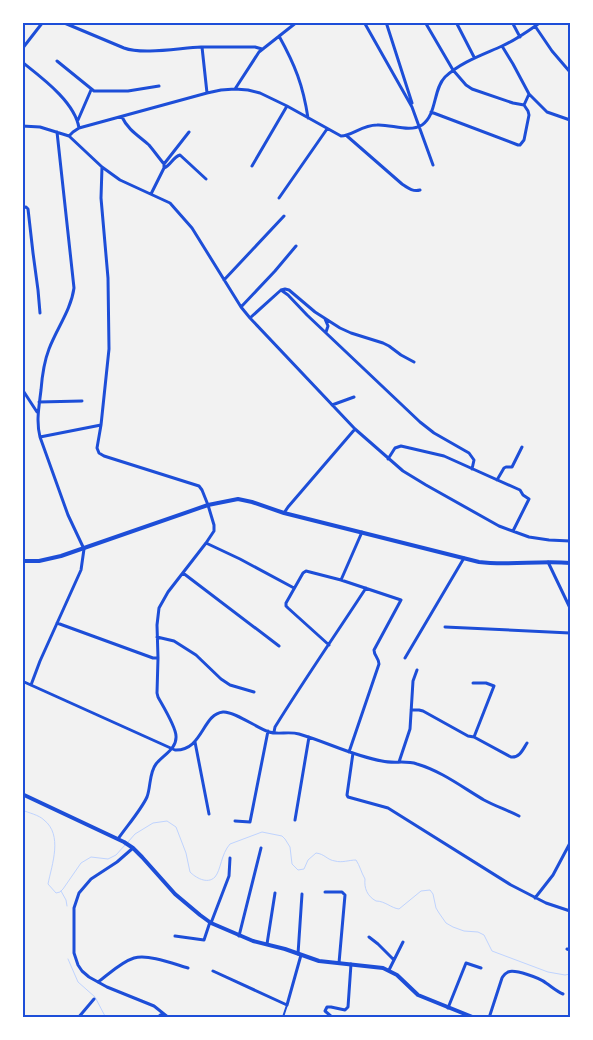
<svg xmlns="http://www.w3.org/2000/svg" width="593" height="1040" font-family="Arial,sans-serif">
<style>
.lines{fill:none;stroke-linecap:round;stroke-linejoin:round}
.stream{stroke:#bfd3fe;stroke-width:1}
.service{stroke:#1d4ed8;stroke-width:2}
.minor{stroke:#1d4ed8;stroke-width:3}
.tertiary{stroke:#1d4ed8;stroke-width:4}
.neatline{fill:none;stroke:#1d4ed8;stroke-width:2}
</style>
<rect width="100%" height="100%" fill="#f2f2f2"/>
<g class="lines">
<path class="stream" d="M22,810C29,813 39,815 44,820C63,835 52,864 48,884L56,893L60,892L63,889L81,863L91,857L108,859L116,855L125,845
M128,842L135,834L153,823L167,821L176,827L186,853L190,872C195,877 207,885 215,877C221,870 221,854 230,844L262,832L282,836L285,839L290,847L292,864L298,870L304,869L308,860L316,853C325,854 327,860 335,861C342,863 349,860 356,860C360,866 361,872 365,879C364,888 367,896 376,901C385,901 391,908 399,909L421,891L430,890L433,894L436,908L439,913L446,923L453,927L464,931L478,932L484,935L492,951L548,972L565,975L570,974
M61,891L66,900L67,906
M68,959L78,982L95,997L106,1018"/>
<path class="service" d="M287,1005L283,1017L287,1018"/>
<path class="minor" d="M62,22L124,48C143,55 179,48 201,47C219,47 237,47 255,47L262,49
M364,22L412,107L433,165
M386,22L412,103
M425,22L453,70L466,85L472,89L513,103L524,105L528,111L529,115L524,140L520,145H518L431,112
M456,22L474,57
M512,22L520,37
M535,26L552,51L570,72
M279,36C295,65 303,85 308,118
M502,46L513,64L529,94L524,105
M202,47L207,93
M22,49L43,22
M57,61L94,91H128L159,86
M22,62C42,78 75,102 79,128
M235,89L259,52L297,22
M529,94L547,112L570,120
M122,117C128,130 139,136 149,145C154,151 159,158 164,164
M78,120L91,90
M22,126L40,127L69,136L102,167L120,180L170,203L192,228L241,307L250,318L355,429L403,471L426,485L499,526L529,537L549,540L570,541
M69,136L73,132L79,128L207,93L221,90L235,89L248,90L260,93L287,106L341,136C352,136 362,125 377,125C391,124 409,133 422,125C437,115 433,89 445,77C461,62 482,55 502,46C516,40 528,31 541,22
M347,136L402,184C408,188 413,192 420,190
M252,166L287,106
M102,167L101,198L108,278L109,349L101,425L97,448L99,453L104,456L199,486L202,490L208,505L214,525V531L206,543L168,592L159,608L157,625L158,658L157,693L158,697C163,706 176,727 176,736C177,749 163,755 156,764C149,773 151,786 147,797C141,810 127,826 118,839
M164,168C171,165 173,157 180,155L206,179
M151,194L164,168V164L189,132
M279,198L327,129
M22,208L26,207L28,209L33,253L38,290L40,313
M224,280L284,216
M281,290L285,289L289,290L315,312L340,328L351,333L383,343L389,346L401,355L414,362
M241,307L275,271L296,246
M250,318L281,290L288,295L307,315L420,422L434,433L469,453L474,460L472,469
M325,319L328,326L326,332
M22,389L37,412
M39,402L82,401
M332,405L354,397
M40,437L101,425
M388,459L395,448L401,446L444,456L520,490L523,495L529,499L513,531
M497,480L504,468L506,467H512L522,447
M284,513L288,507L355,429
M206,543L240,559L294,588
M548,562L570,608
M183,573L279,646
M57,623L153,658H158
M445,627L570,633
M157,637L174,641L196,655L221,679L230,685L254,692
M329,645L288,608L286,606V603L303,573L306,571L341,580
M405,658L464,558
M22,681L175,750C203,751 202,714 223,712C234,711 257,728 269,732C278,735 289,731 299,734C327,742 353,756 382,761C394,764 405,760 417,764C441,771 462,787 484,800C495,806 507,810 519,816
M473,683H486L494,686L474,737
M31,685L40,661L81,570L84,549L68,515L40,437C36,421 39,407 41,390C42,377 44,362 49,349C57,328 71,310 74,288L57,132
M411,710H419L423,711L468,736L474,737L511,757C520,758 523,749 527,743
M274,732L275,727C304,680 336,634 366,588
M195,742L209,814
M349,752L379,664C379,658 374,656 374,650L401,600L341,580L362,532
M353,753L347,795L348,797L388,808L511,885L546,903L570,911
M399,762L410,729L413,681L417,670
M295,820L309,737
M235,821L250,822L268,731
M133,848L117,862L91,879L79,893L74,908V953L78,965L82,971L89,977L107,987L154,1006L169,1018
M325,892H342L345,895L339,963
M535,898L553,875L570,843
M211,923L229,876L230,858
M175,936L204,940L210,922
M239,936L261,848
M369,937L378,944L394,960
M267,944L275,893
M567,949L570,950
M298,954L302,894
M389,970L403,942
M213,971L287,1005L301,955
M98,982C109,974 121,962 134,958C149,954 174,964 188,968
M448,1008L466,963L481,968
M78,1018L94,999
M157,1018L163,1013
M333,1018L325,1011L327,1007H331L345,1010L348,1007L351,964
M489,1018L502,978C504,975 504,974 508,972C515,969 540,978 546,983C552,987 556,991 563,994"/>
<path class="tertiary" d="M22,561H39L61,556L208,505L238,499L252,502L284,513L479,562C509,566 540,560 570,563
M22,794L124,842L133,848L142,857L175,894L200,915L211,923L253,941L285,949L319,961L383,968L397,975L418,995L475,1018"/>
</g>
<rect width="593" height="1040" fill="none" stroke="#ffffff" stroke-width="48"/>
<rect x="24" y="24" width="545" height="992" class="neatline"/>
</svg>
